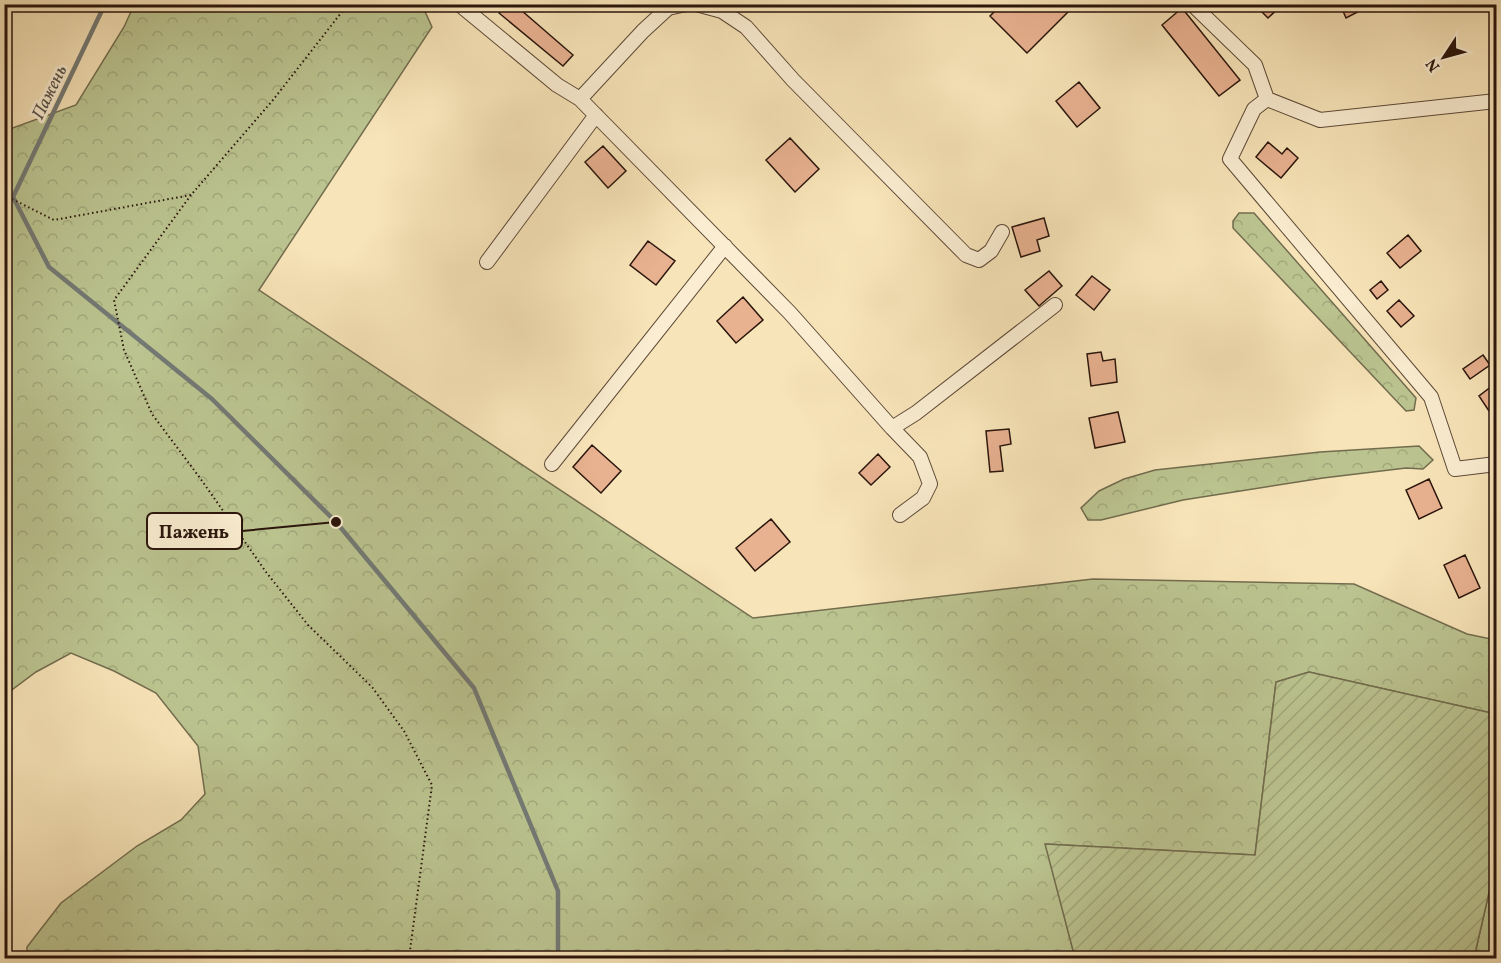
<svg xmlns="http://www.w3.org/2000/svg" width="1501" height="963" font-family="Vollkorn,serif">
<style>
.forest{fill:url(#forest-crowns);stroke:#726c4e;stroke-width:1.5}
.garden{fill:url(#garden-furrows);stroke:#726c4e;stroke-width:1.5}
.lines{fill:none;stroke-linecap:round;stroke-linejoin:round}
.stream{stroke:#737974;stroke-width:4.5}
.building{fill:#e8b190;stroke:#2a150c;stroke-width:1.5}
.minor-casing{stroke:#5d4937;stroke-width:16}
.path{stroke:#2a150c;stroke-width:2;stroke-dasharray:1.5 3;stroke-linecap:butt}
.minor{stroke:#faedd1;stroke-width:14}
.labels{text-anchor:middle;stroke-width:6;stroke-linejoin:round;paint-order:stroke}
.water-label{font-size:18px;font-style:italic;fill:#544f49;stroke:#faedd1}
.leader{fill:none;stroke:#2a150c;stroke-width:2}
.callout-dot{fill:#2a150c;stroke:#faedd1;stroke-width:2}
.callout{fill:#faedd1;stroke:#2a150c;stroke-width:2}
.callout-label{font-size:18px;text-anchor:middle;font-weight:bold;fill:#2a150c}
</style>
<defs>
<pattern id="forest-crowns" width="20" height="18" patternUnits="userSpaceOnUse" patternTransform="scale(1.5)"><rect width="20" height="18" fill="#bbc490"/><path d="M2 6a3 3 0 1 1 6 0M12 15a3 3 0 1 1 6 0" fill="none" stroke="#a1a87b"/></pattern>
<pattern id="garden-furrows" width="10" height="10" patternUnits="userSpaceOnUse" patternTransform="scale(1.5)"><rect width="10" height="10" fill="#bbc490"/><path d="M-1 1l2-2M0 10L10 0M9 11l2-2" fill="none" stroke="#a1a87b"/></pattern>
</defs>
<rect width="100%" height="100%" fill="#f7e4b8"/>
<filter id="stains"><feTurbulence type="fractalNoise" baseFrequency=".00333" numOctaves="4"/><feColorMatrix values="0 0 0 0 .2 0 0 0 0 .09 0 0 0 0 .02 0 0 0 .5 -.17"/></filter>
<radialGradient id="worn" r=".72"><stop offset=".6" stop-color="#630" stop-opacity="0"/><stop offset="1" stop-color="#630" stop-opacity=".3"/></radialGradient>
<path class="forest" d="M134,5H422L432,27L259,290L753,618L1093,579L1354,584L1467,634L1496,640V714L1309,672L1276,682L1255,855L1046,844L1075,958H27V947L61,903L137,846L181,820L205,794L198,746L156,693L114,671L71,653L36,672L5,695L4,127L10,129L76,105L124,27Z
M1239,213H1254L1416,398L1414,410L1406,411L1233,228V221Z
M1419,446L1433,460L1423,469L1406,468L1323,478L1183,500L1101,520H1088L1081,508L1099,491L1124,479L1155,470L1320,452Z
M1496,862V958H1474Z"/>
<path class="garden" d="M1309,672L1496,714V862L1474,958H1075L1045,844L1255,855L1276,682Z"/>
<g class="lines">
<path class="stream" d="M105,4L13,197L49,267L212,399L336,522L474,688L558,891V958"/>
</g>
<path class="building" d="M506,4H514L573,55L563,66L499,13Z
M1002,4H1076L1027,53L990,16Z
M1260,4H1283L1268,18L1257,7Z
M1340,4H1373L1346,18Z
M1182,8L1240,80L1219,96L1162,25Z
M1079,82L1100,108L1077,127L1056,101Z
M790,138L819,169L795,192L766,160Z
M1268,142L1282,154L1287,148L1298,158L1281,178L1256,157Z
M603,146L626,171L608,188L585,162Z
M1496,153V167L1490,157Z
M1044,218L1049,236L1037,240L1040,251L1021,257L1012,227Z
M1408,235L1421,251L1400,268L1387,253Z
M648,241L675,261L656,285L630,265Z
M1049,271L1062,286L1039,306L1025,290Z
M1092,276L1110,290L1094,310L1076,295Z
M1381,281L1388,290L1377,299L1370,290Z
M743,297L763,320L736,343L717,321Z
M1399,300L1414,316L1401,327L1387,311Z
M1101,352L1103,361L1115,359L1117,382L1091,386L1087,354Z
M1483,355L1490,365L1470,379L1463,369Z
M1492,386L1496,392V415L1493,417L1479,396Z
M1118,412L1125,442L1095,448L1089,418Z
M1009,429L1011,444L1000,446L1003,471L990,472L986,431Z
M592,445L621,471L601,493L573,467Z
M878,454L890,467L871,485L859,473Z
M1429,479L1442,508L1419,519L1406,490Z
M771,519L790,542L755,571L736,548Z
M1465,555L1480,588L1459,598L1444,565Z"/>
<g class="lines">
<g class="minor-casing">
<path id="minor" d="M459,4L557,85L580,99L790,313L892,428L920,457L930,484L923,498L900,515
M696,4L722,11L746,27L793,80L966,255L979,260L991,251L1002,232
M1192,4L1255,65L1267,99L1320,120L1496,101
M580,99L643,31L668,8L686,4
M1267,99L1254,109L1230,159L1431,397L1455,469L1496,464
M487,262L596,115
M892,428L916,413L1055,305
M552,464L725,246"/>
</g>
<path class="path" d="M4,195L54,220L191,195L273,100L348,4
M191,195L114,300L124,350L152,414L200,478L266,572L308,625L372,687L404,731L432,785L409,958"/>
<use href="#minor" class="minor"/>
</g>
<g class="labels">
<g class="water-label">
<text transform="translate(49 92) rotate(-64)" y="6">Пажень</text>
</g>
</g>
<path class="leader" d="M336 522L242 531"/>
<circle class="callout-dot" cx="336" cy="522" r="6"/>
<rect class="callout" x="147" y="513" width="95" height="36" rx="6"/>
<g class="callout-label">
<text x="194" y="538">Пажень</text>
</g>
<rect width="1501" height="963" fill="none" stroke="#f7e4b8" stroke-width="24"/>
<rect x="6" y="6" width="1489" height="951" fill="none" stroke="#2a150c" stroke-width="3"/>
<rect x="12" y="12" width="1477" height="939" fill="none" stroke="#2a150c" stroke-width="1.5"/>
<g transform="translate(1444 57) rotate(234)" stroke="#faedd1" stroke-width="4.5" paint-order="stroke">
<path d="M0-4.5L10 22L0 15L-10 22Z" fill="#2a150c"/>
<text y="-9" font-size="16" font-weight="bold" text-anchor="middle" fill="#2a150c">N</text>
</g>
<rect width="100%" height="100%" filter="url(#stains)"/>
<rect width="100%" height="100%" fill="url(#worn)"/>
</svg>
